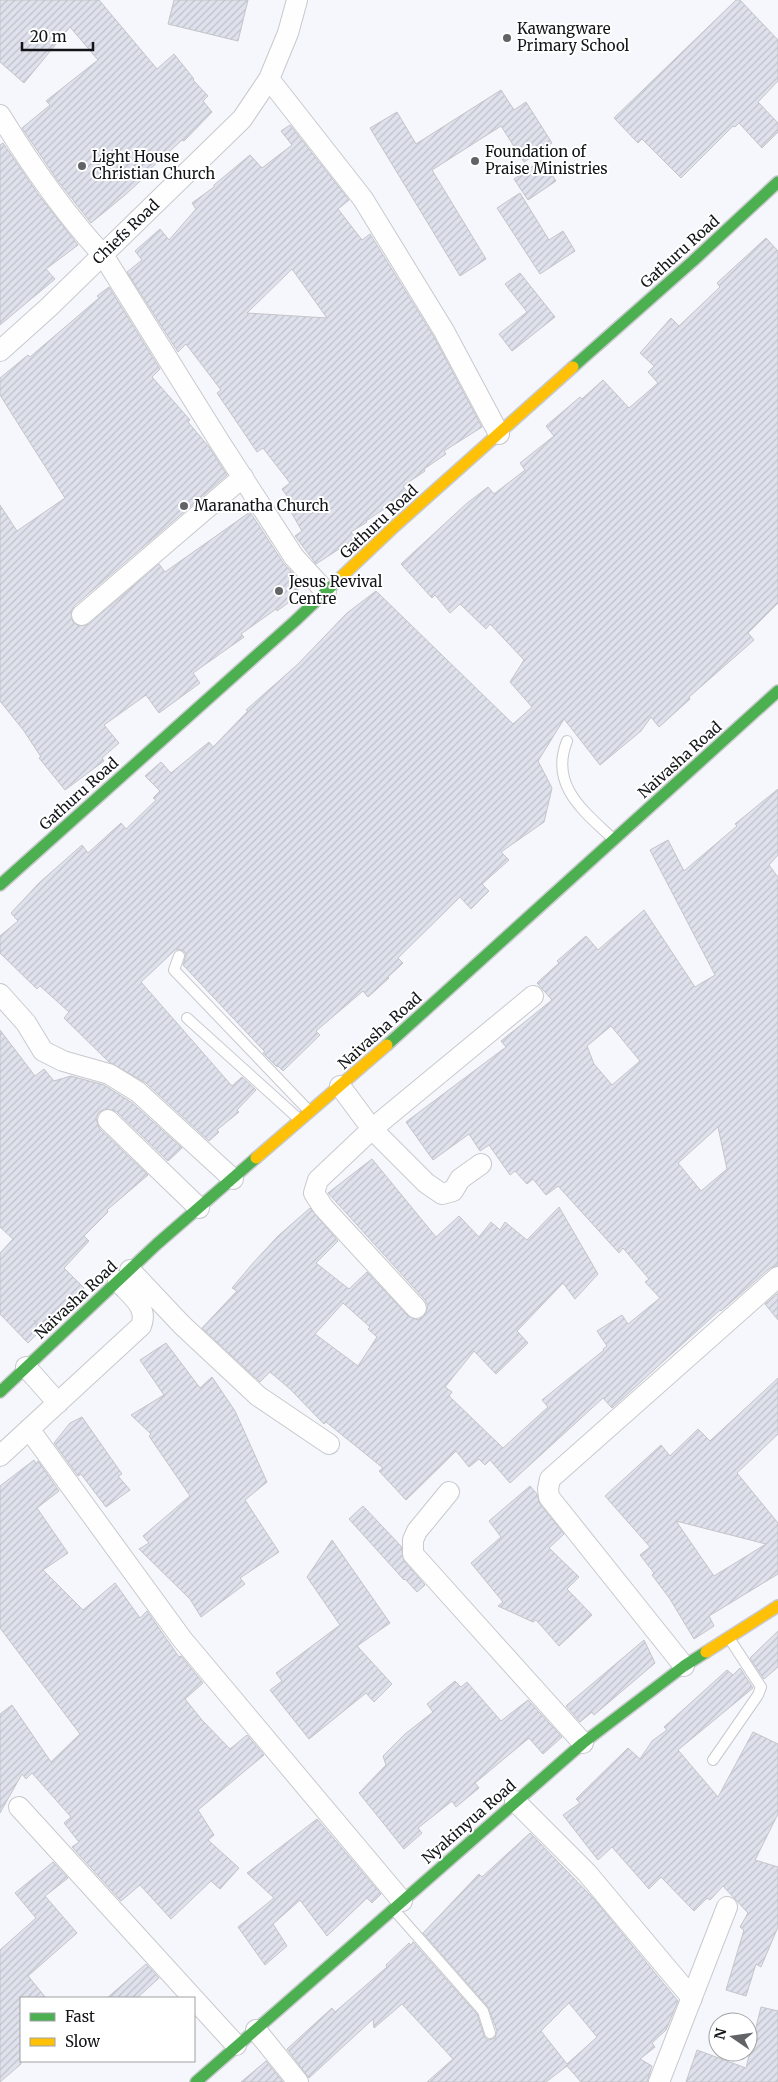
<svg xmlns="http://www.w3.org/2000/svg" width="778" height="2082" font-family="Merriweather,serif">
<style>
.building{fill:url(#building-hatch);stroke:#c4c5c9;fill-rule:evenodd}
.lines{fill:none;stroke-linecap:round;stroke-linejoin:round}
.lane-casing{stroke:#c8c9cd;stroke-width:12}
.street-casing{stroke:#c8c9cd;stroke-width:22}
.fast-casing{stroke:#c8c9cd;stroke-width:14}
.slow-casing{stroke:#c8c9cd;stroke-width:14}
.lane{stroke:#fefeff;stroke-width:10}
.street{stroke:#fefeff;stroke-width:20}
.fast{stroke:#4caf50;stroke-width:11}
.slow{stroke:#ffc107;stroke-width:11}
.poi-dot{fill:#626367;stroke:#fff;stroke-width:2}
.labels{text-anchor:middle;stroke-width:4;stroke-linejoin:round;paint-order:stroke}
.poi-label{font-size:15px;fill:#121417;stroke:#fff;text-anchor:start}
.street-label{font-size:15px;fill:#121417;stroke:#fff}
</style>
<defs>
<pattern id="building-hatch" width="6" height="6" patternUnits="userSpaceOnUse" patternTransform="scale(1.25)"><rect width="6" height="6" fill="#dfe1ec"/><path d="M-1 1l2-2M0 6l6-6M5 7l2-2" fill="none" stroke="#bec0ca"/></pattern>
</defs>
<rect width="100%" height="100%" fill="#f6f7fc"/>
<path class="building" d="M0,0H99L157,69L174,54L194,79L193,80L208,96L203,101L212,112L184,141L182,140L149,170L151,171L125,195L91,223L58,181L22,128L50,105L46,101L98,60L70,27L24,83L0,62Z
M174,0H248L238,41L168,24Z
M736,0H740L778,40V81L758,102L778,123V132L762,148L739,123L735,127L733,126L681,178L642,139L638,143L614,118Z
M501,90L514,110L526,102L552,143L524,162L501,126L432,170L486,259L460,276L370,128L397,112L416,144Z
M290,125L349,200L338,209L362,240L370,234L434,337L482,427L444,451L446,454L424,469L425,471L403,486L408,493L366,521L367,522L351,532L356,538L316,564L295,536L302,531L288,507L292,503L282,489L290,483L263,448L257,452L217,393L221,390L186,344L178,352L127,272L142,260L135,251L160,229L169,240L196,209L192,203L214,187V185L250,155L262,168L292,145L281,131ZM292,269L327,318L247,313Z
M3,143L38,194L78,245L46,269L55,279L0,325V145Z
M542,160L556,181L528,200L514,179Z
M520,193L549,240L563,231L575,251L540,274L497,208Z
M766,238L778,251V603L748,633L754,640L689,697L690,699L659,727L651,717L641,731L600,765L564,719L538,761L552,788L544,822L501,852L509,860L482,884L489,891L471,909L460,897L398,958L403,963L388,977L389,978L368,997L363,991L316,1031L320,1035L283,1071L278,1066L277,1067L263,1053L265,1052L183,965L186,955L184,951L178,949L175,950L155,969L141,982L232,1086L242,1077L256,1090L237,1110L239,1112L217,1130L219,1132L209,1141L146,1083L109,1062L64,1018L69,1012L40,986L37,989L0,953V936L18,921L11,913L39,883L82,845L88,853L121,823L126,829L156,800L153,798L160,791L145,776L161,762L171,773L209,742L213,747L248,711L246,710L298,664L347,613L376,591L513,724L532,707L510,682L524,660L490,624L486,629L460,604L450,613L435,595L432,598L401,564L466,504L488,487L494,494L525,470L520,463L554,436L546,426L580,397L582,399L603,380L629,408L658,383L648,372L654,366L640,353L671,318L679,326L720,287L717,283Z
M520,273L555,317L512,351L499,334L527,312L505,284Z
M109,287L160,369L152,377L190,420L188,422L209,447L227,475L74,606L71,612L73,622L79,626L89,624L159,564L165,572L250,512L284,564L304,585L290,595L292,600L277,611L276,609L241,634L244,637L193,673L200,683L159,713L146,695L104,725L119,743L102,758L104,761L65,790L39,758L41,757L24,731L0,701V505L17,531L65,498L0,395V378L28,355L30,357L99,298L97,296Z
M778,789V855L769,865L778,877V1265L770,1268L721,1311L720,1310L612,1408L603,1398L510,1483L490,1460L485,1465L479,1459L469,1467L456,1451L406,1500L379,1471L383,1468L326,1422L324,1424L290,1389L270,1372L260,1382L202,1328L237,1291L232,1288L253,1263L278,1236L310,1208L338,1241L316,1263L349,1289L367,1272L408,1316L418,1320L424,1316L428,1306L425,1300L328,1193L372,1159L436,1237L459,1216L479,1237L491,1222L500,1230L505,1222L527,1240L559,1207L598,1274L575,1299L563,1283L517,1331L528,1343L496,1374L474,1351L445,1387L452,1392L449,1396L503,1448L548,1407L542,1400L604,1350L603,1349L607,1346L597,1331L622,1315L628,1324L660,1298L645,1282L649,1279L623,1248L619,1253L558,1186L546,1195L533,1179L527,1184L515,1171L510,1175L489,1145L480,1151L469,1134L433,1160L406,1122L506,1047L501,1041L552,1000L537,983L559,963L557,961L586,936L598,950L644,910L695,987L715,975L650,850L668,840L684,871L737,826L735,824ZM611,1026L640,1061L612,1085L594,1064L587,1046ZM718,1127L727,1169L701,1191L678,1163ZM343,1303L370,1327L368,1329L377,1337L358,1366L315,1334Z
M0,1030L35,1076L44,1069L54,1081L71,1076L104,1085L131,1102L182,1148L168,1161L116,1111L105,1109L99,1112L96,1118L99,1128L148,1175L107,1210L108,1212L84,1236L89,1241L64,1268L84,1288L42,1329L34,1320L40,1331L28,1343L0,1314V1253L13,1239L0,1227Z
M778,1293V1320L765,1304Z
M166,1343L200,1388L212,1377L235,1411L267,1482L245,1500L279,1552L240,1578L245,1584L201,1617L190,1599L139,1549L149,1543L143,1536L190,1496L149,1436L151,1434L131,1415L164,1395L140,1360Z
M778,1378V1434L737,1473L778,1523V1574L709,1616L714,1626L694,1639L670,1599L652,1575L654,1573L640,1555L650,1547L605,1496L661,1445L670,1456L698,1429L710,1441ZM676,1521L766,1544L714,1576Z
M82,1417L122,1474L118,1476L130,1490L106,1507L81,1474L78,1476L54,1443L70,1423Z
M34,1460L36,1464L38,1461L59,1491L37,1508L68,1553L43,1570L83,1610L115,1583L140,1618L147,1611L179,1657L181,1656L203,1683L185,1699L202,1720L230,1749L247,1735L264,1755L198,1810L214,1835L208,1840L239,1868L220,1889L211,1881L171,1919L140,1885L121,1901L72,1847L79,1842L64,1823L71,1817L32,1773L26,1779L22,1774L0,1813V1714L12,1705L51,1762L80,1734L0,1628V1486Z
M530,1486L537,1494L540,1504L564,1534L549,1548L579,1577L567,1589L592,1615L559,1646L536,1620L533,1622L498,1606L503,1602L471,1563L501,1537L489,1521Z
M363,1506L401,1546L404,1561L425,1585L417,1592L405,1579L404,1580L349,1519Z
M332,1540L390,1623L357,1646L392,1684L374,1702L366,1693L309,1739L270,1690L282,1681L276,1673L340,1625L307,1577Z
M778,1631V1667L764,1679L750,1658Z
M644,1640L655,1663L594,1715L592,1712L580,1722L566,1706Z
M740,1668L753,1688L678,1750L718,1797L753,1732L778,1744V1814L755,1860L778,1867V1927L761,1967L756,1964L746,1996L726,1990L744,1930L740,1927L748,1913L723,1886L710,1900L707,1898L694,1911L661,1877L649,1889L612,1847L598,1860L563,1815L580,1803L576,1799L628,1748L640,1759L652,1741L667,1730L664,1727L727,1670L733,1675Z
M455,1681L461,1687L467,1682L501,1721L528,1700L562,1737L543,1754L529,1738L475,1783L479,1788L456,1807L452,1801L418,1828L422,1833L404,1849L359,1793L386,1765L383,1756L405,1734L433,1712L427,1704Z
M317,1819L381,1894L372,1903L367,1898L327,1936L300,1900L273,1924L287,1946L265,1965L238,1927L274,1898L247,1873Z
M530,1833L594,1899L678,2001L666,2030L652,2043L655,2047L640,2059L652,2066L647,2082H581L567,2066L546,2082H427L453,2059L402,2004L374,2028L373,2019L309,2078L287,2049L332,2008L335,2012L387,1967L386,1965L409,1943L411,1945L413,1942L477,2014L485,2038L489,2040L495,2038L497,2031L488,2007L423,1933L479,1874L482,1877ZM569,2003L597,2037L567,2064L541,2031Z
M53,1862L68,1878L45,1896L77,1933L28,1976L46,1998H21V2064L0,2082V1950L36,1918L15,1893Z
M146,1964L159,1978L137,1998H107Z
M761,2007L778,2011V2082H686L697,2050L746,2068Z
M266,2061L283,2082H241Z"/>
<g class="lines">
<g class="lane-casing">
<path id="lane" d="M567,741C549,786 585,812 613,839
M179,956L174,970L310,1112
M187,1018L300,1120
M713,1760L758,1695L761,1687L729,1638
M395,1911L483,2011L490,2033"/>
</g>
<g class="street-casing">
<path id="street" d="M269,79L363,199L444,331L499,434
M0,115C30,164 64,213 103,255L219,441L294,557L326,592
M0,351L49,307L242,119L269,79L288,33L297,0
M82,615L243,477
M0,994L26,1023L43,1051L63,1061L109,1074L138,1092L233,1179
M340,1086L372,1129L318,1180L314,1193L323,1207L416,1308
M108,1120L199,1208
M481,1164L460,1179L453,1191L442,1194L426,1183L372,1129L533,996
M130,1270L182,1325L258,1396L329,1444
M26,1367L58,1403
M29,1429L182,1639L402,1901
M0,1456L141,1326C149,1307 130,1295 118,1281
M449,1492L417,1531L413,1540V1554L583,1743
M684,1666L549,1497L548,1489L550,1479L778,1277
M515,1801L587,1873L692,1998
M19,1807L236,2045
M256,2030L298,2082
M659,2082L727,1907"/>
</g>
<g class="fast-casing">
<path id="fast" d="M573,367L693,261L778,182
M0,885L295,621L338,580
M387,1045L778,691
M0,1392L157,1244L256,1158
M196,2082L583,1743L684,1666L706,1652"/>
</g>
<g class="slow-casing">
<path id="slow" d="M338,580L395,526L573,367
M256,1158L387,1045
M706,1652L778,1606"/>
</g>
<use href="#lane" class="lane"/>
<use href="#street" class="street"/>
<use href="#fast" class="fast"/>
<use href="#slow" class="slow"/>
</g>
<g class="poi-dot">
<circle cx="507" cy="38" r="5"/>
<circle cx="475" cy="161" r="5"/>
<circle cx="82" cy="166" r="5"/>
<circle cx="184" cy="506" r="5"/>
<circle cx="279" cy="591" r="5"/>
</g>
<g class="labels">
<g class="poi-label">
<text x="517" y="34">Kawangware<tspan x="517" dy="17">Primary School</tspan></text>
<text x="485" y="157">Foundation of<tspan x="485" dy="17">Praise Ministries</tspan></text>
<text x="92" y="162">Light House<tspan x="92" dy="17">Christian Church</tspan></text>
<text x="194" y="511">Maranatha Church</text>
<text x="289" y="587">Jesus Revival<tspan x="289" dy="17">Centre</tspan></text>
</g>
<g class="street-label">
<text transform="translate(126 232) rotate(-44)" y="5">Chiefs Road</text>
<text transform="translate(680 252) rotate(-42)" y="5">Gathuru Road</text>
<text transform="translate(379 522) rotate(-43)" y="5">Gathuru Road</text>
<text transform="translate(680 760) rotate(-42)" y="5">Naivasha Road</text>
<text transform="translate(79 794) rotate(-42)" y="5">Gathuru Road</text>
<text transform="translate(380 1031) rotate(-42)" y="5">Naivasha Road</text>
<text transform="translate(76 1300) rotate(-43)" y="5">Naivasha Road</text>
<text transform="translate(469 1822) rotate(-41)" y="5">Nyakinyua Road</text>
</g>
</g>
<rect x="20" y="1997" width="175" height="65" fill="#ffffff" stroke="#a0a1a2"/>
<rect x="30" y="2013" width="25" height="8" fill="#4caf50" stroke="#a0a1a2"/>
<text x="65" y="2022" font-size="15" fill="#121417">Fast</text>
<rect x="30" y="2038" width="25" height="8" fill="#ffc107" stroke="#a0a1a2"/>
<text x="65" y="2047" font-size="15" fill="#121417">Slow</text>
<g transform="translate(733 2037) rotate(283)"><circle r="24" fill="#ffffff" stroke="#a0a1a2"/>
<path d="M0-4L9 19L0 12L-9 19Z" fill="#626367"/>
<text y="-8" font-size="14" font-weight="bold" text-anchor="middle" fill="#121417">N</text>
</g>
<path d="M22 42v8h71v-8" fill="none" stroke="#121417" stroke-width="2.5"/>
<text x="30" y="42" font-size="15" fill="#121417" stroke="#ffffff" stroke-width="4" paint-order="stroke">20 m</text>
</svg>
